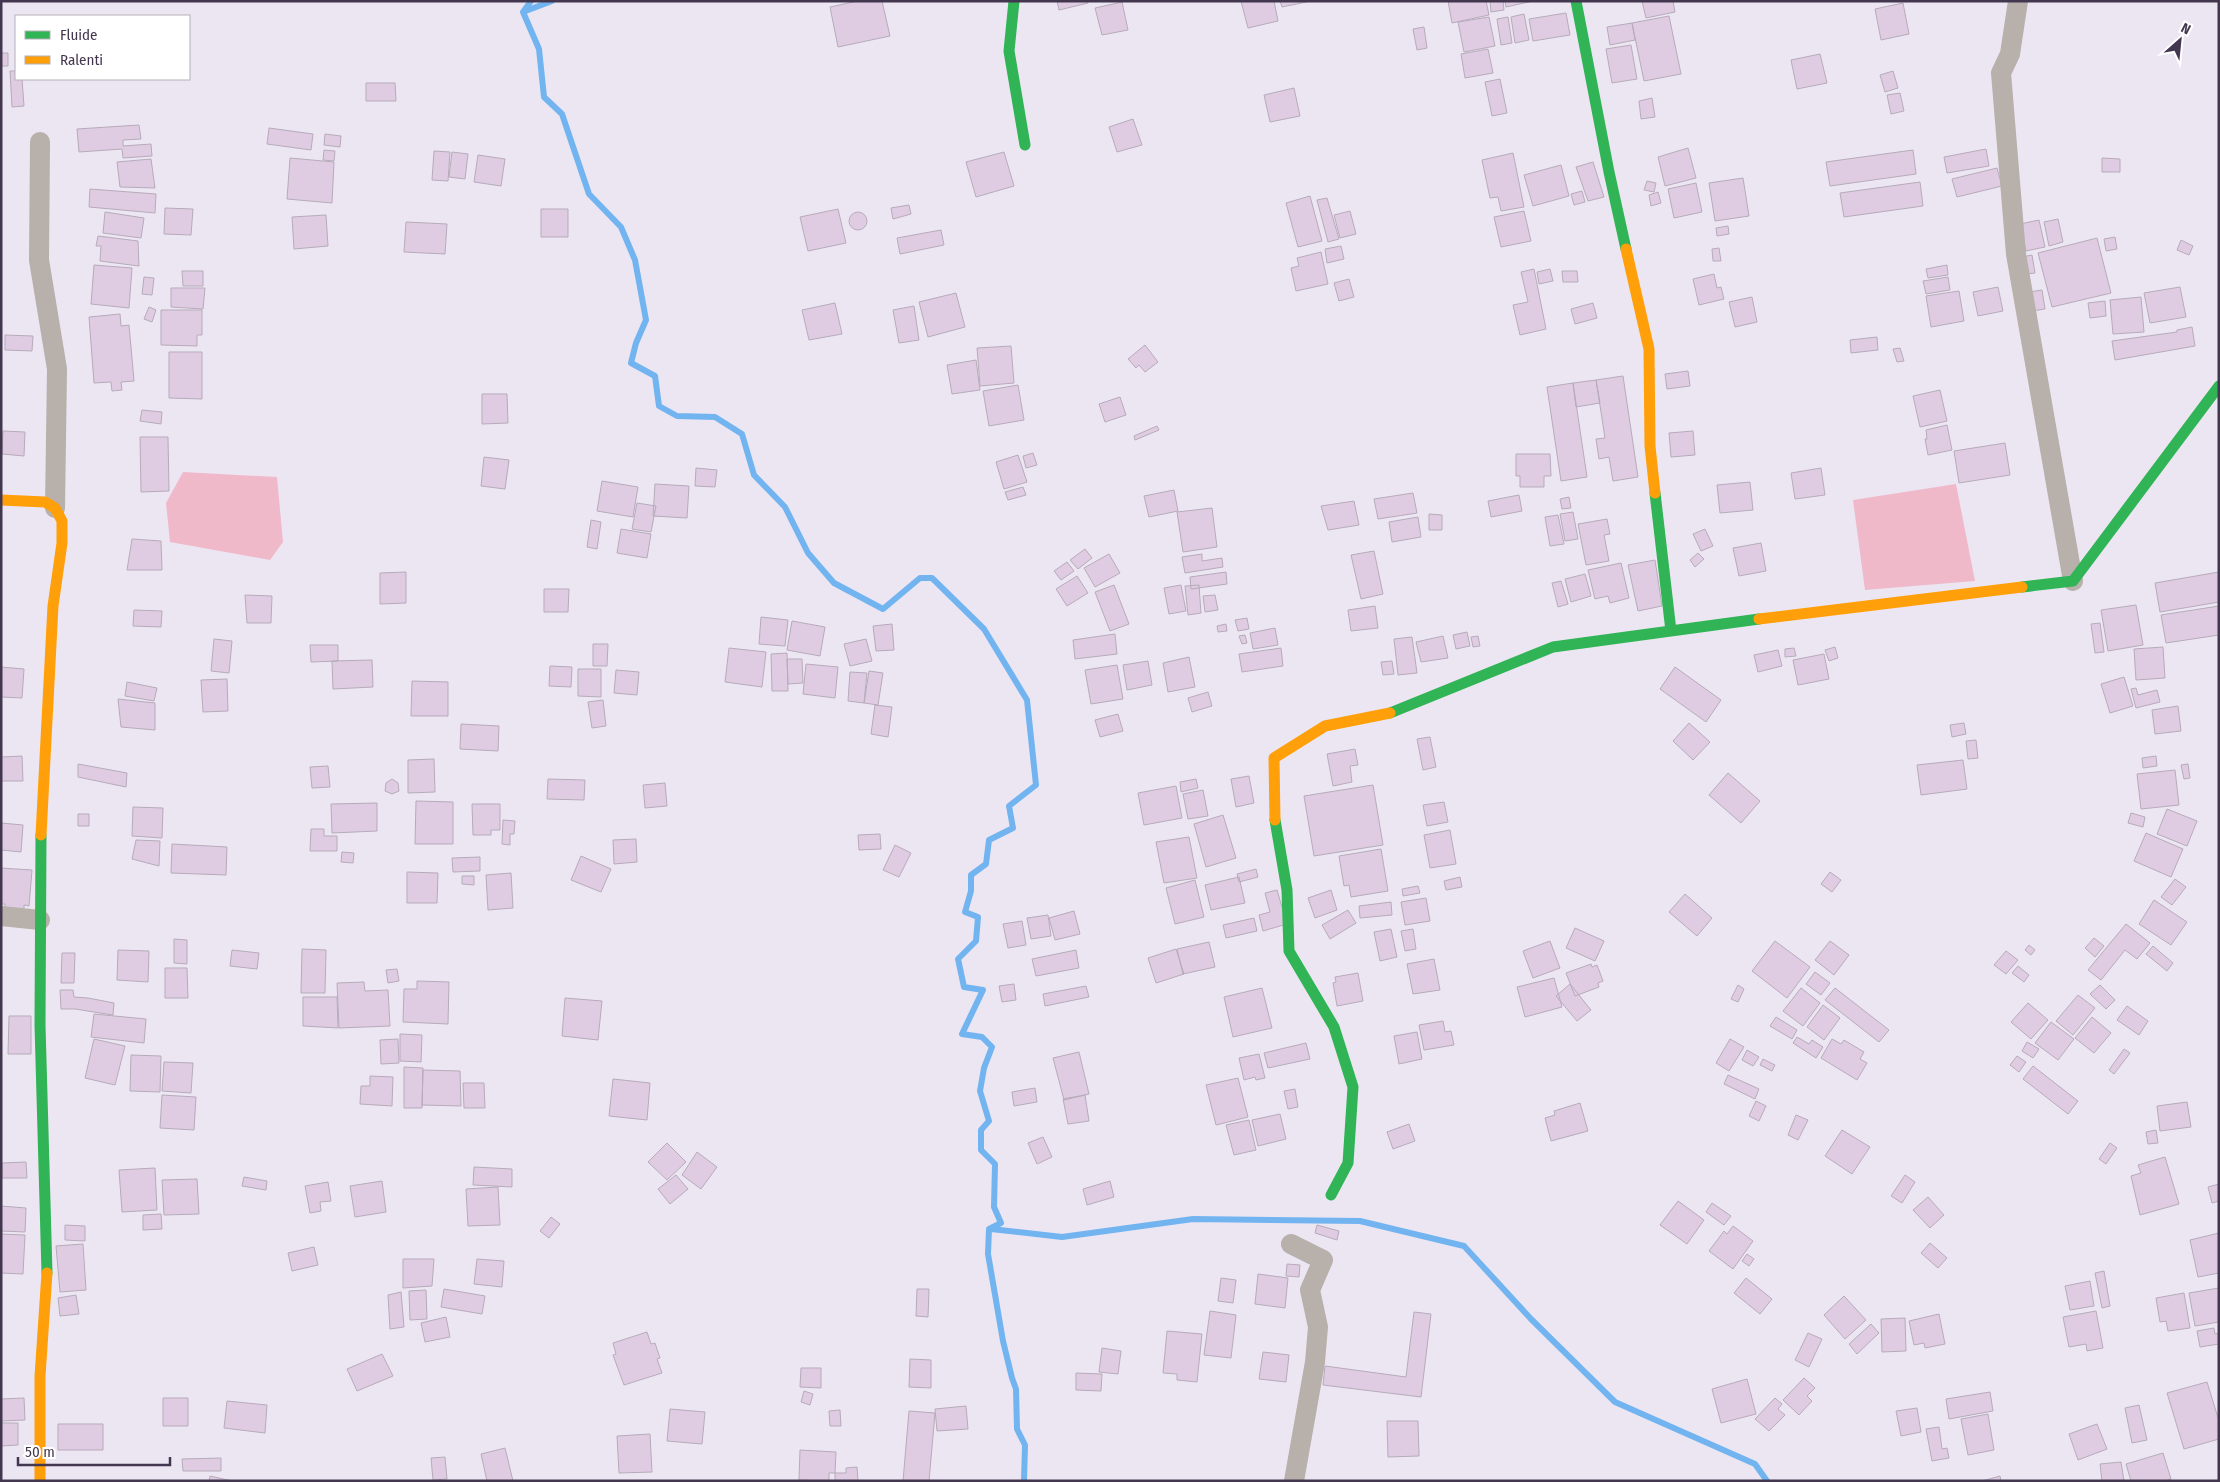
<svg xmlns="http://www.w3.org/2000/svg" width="2220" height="1482" font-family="'Fira Sans Condensed',sans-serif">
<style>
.green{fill:#f0b9ca}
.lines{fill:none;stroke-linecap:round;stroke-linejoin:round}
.stream{stroke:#72b4f0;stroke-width:6}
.building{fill:#dfcce2;stroke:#b7abba}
.street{stroke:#b7b0ab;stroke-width:20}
.fast{stroke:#30b455;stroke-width:11}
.slow{stroke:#ff9f0a;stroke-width:11}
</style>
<rect width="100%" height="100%" fill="#ece6f3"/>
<path class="green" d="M183,472L277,477L283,542L270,560L170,542L166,503Z
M1956,484L1975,581L1865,590L1853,500Z"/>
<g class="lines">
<path class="stream" d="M531,1L523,12L539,49L544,97L562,114L589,194L621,227L635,260L646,320L636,343L631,363L655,376L659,406L677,416L715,417L742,434L754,475L785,507L808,553L834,583L883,609L920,578H932L984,629L1027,700L1036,785L1009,806L1013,828L989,840L986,864L971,875V891L965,912L978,917L976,941L958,959L964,987L983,990L962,1034L982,1037L992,1047L984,1068L980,1091L989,1121L981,1130V1150L995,1164L994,1207L1001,1223L989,1229L988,1254L1003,1341L1012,1378L1016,1389L1017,1429L1025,1445L1024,1481
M523,12L552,1
M991,1229L1062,1237L1193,1219L1360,1221L1464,1246L1531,1319L1615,1402L1755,1464L1767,1481"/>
</g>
<path class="building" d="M858,1H882L890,36L838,47L830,7Z
M1057,1H1088V3L1059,10Z
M1241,1H1274L1278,21L1248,28Z
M1280,1H1311L1282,7Z
M1448,1H1486L1489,15L1452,23Z
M1490,1H1503L1504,10L1491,12Z
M1505,1H1533L1506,7Z
M1642,1H1673L1675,12L1646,18Z
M1122,2L1128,30L1102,35L1095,8Z
M1903,3L1909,34L1881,40L1875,9Z
M1566,13L1570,35L1533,41L1529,19Z
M1524,14L1529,40L1515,43L1511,17Z
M1669,16L1681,74L1644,81L1632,23Z
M1489,17L1495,46L1464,52L1458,22Z
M1508,17L1512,43L1501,45L1497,19Z
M1632,23L1635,40L1610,45L1607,27Z
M1424,27L1427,48L1417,50L1413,29Z
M1631,45L1637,79L1612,83L1606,49Z
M1488,49L1493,73L1465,78L1461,54Z
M1,53H8V66H1Z
M1820,54L1827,83L1797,89L1791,60Z
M10,71H16V79H22L24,106L12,107Z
M1893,71L1898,88L1885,92L1880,75Z
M1500,79L1507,113L1492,116L1485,82Z
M366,83H395L396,101H366Z
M1294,88L1300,116L1270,122L1264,95Z
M1900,93L1904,111L1891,114L1887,95Z
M1652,98L1655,117L1641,119L1639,101Z
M1133,119L1142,145L1117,152L1109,127Z
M139,125L141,139L123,140V146L151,144L152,156L123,158L122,149L79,152L77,129Z
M269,128L313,134L311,150L267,144Z
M325,134L341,136L340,147L324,145Z
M1688,148L1696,178L1665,186L1658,157Z
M1986,149L1989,166L1947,173L1944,157Z
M324,150L335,151L334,161L323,160Z
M1913,150L1916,174L1830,186L1826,162Z
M434,151L450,152L448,181L432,180Z
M452,152L468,154L465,179L449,177Z
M1004,152L1014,186L976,197L966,162Z
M1513,153L1524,207L1501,211L1498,197L1490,198L1482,160Z
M478,155L505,159L501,186L474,182Z
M290,158L334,162L332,203L287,199Z
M2102,158L2120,159V172H2102Z
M151,159L155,188L120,187L117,162Z
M1593,162L1604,197L1588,201L1576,167Z
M1561,165L1569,196L1533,206L1524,175Z
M1997,168L2002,186L1957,197L1952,179Z
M1743,178L1749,216L1715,221L1709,183Z
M1647,181L1656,183L1654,192L1644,190Z
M1920,182L1923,206L1844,217L1840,193Z
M1696,183L1702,212L1674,218L1668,189Z
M90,189L156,194L155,213L89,207Z
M1582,191L1585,202L1574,205L1571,194Z
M1658,192L1661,203L1651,206L1649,195Z
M1310,196L1322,241L1298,247L1286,203Z
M1327,198L1339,239L1328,242L1317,200Z
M909,205L911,214L893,219L891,208Z
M165,208L193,209L191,235L164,234Z
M541,209H568V237H541Z
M838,209L846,243L808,251L800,217Z
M1350,211L1356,234L1340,238L1334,215Z
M1524,211L1531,241L1501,247L1494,217Z
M849 221a9 9 0 1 1 18 0a9 9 0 1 1-18 0Z
M105,212L144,218L141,238L103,233Z
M326,215L328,246L294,249L292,217Z
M2058,219L2063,242L2049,246L2044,222Z
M2039,220L2045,247L2026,251L2020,224Z
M406,222L447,224L445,254L404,252Z
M1728,226L1729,234L1717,236L1716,228Z
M941,230L944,245L900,254L897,238Z
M98,236L138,241L139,266L100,261L101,246H96Z
M2115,237L2117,249L2106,251L2104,239Z
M2097,238L2111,293L2052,307L2038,253Z
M2181,240L2193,246L2189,255L2177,250Z
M1341,246L1344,259L1327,263L1325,249Z
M1719,248L1721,261H1713L1712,249Z
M1321,252L1328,284L1296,291L1291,268L1299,266L1297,258Z
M2032,255L2035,273L2026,274L2022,257Z
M94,265L132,268L129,308L91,304Z
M1947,265L1948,275L1928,278L1926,269Z
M1534,269L1546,329L1520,335L1513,305L1528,302L1521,272Z
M1550,269L1553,281L1539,284L1537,272Z
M182,271H203V286H183Z
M1562,271H1577L1578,282H1563Z
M1714,274L1717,288L1721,287L1724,299L1699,305L1693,279Z
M144,277L154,278L152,295L142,294Z
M1948,277L1950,290L1926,294L1923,281Z
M1349,279L1354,297L1339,301L1334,283Z
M1998,287L2003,311L1978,316L1973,292Z
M2180,287L2186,317L2150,323L2144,293Z
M171,288H205L203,309L171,307Z
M2042,290L2045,309L2032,311L2029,292Z
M1959,291L1964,321L1931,327L1926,296Z
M956,293L965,327L928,337L919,302Z
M1752,297L1757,322L1735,327L1729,302Z
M2141,297L2144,332L2113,334L2110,300Z
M2105,301L2106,316L2090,318L2088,303Z
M835,303L842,334L809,340L802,310Z
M1593,303L1597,318L1575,324L1571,309Z
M914,306L919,340L899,343L893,310Z
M149,307L156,310L152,322L144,319Z
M161,310H202V335H197V346L161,345Z
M120,314L121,326L129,325L134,381L121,382L122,390L112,391L111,382L94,383L89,317Z
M2192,327L2195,346L2115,360L2112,341L2177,332V330Z
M5,335L33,336L32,351L5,350Z
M1877,337L1878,350L1851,353L1850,340Z
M1145,345L1158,362L1145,372L1139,365L1136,368L1128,359Z
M1011,346L1014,383L980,386L977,348Z
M1900,348L1904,361L1897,362L1893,349Z
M169,352H202V399L169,398Z
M976,360L980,390L952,394L947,365Z
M1688,371L1690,386L1667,389L1665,374Z
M1623,376L1638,477L1613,481L1609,457L1599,459L1596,439L1605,438L1596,380Z
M1596,380L1600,403L1576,407L1573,383Z
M1573,383L1587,477L1561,481L1547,387Z
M1018,385L1024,420L989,426L983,391Z
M1940,390L1947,421L1920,427L1913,396Z
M482,394H507L508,423L482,424Z
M1120,397L1126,415L1105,422L1099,404Z
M142,410L162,412L161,424L140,421Z
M1947,425L1952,450L1928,455L1925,439H1927L1926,430Z
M1157,426L1159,430L1135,440L1134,436Z
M3,431L25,432L24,456L2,454Z
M1693,431L1695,455L1671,457L1669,433Z
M140,437H168L169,491L141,492Z
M2005,443L2010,475L1959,483L1954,451Z
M1033,453L1037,465L1026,468L1023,456Z
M1516,454H1550L1551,476H1544V487H1520V476H1516Z
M1018,455L1027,482L1004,489L996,462Z
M484,457L509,460L505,489L481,486Z
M696,468L717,470L715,487L695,486Z
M1821,468L1825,495L1795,499L1791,473Z
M602,481L638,487L633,517L597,511Z
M1750,482L1753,510L1720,513L1717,485Z
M655,484L689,486L687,518L653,516Z
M1023,487L1026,495L1008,500L1005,492Z
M1174,490L1178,511L1149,517L1144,496Z
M1413,493L1417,513L1378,519L1374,499Z
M1519,495L1522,511L1491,517L1488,501Z
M1569,497L1571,508L1562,509L1560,499Z
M1354,501L1359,525L1328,530L1321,506Z
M637,503L656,506L651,532L632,529Z
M1212,508L1217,547L1183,552L1177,512Z
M1573,512L1578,539L1565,541L1560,514Z
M1429,514L1442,515V530H1429Z
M1558,515L1564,544L1550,546L1545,517Z
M1418,517L1421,537L1392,542L1389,522Z
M1607,519L1610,534L1604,535L1609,561L1586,565L1578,524Z
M591,520L601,522L597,549L587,547Z
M621,529L651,534L647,558L617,553Z
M1705,529L1713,546L1701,551L1693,534Z
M132,539L161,541L162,570H127Z
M1761,543L1766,571L1739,576L1733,548Z
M1085,549L1092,558L1078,569L1070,560Z
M1374,551L1383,594L1361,599L1351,555Z
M1698,553L1704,559L1695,567L1690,560Z
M1109,554L1120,573L1095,587L1084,568Z
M1202,554V561L1222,558L1223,567L1185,573L1182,557Z
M1655,560L1662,606L1638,611L1628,565Z
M1067,562L1074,571L1061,580L1054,571Z
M1621,563L1629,598L1610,603L1608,596L1595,599L1588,570Z
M406,572V603L380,604V573Z
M1226,572L1227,584L1191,589L1190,577Z
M2219,572V602L2160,612L2155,583Z
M1585,574L1591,596L1571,602L1565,579Z
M1077,576L1088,593L1067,606L1056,589Z
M1561,581L1568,604L1558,607L1552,583Z
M1114,585L1129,624L1110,631L1095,592Z
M1181,585L1186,611L1169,614L1164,588Z
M1199,585L1201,613L1188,615L1185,586Z
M544,589H569L568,612H544Z
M245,595L272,596L271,623H247Z
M1215,595L1218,610L1205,612L1203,596Z
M2136,605L2143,645L2108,651L2101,610Z
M1375,606L1378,628L1351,631L1348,610Z
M2219,606V635L2166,643L2161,615Z
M134,610L162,611L161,627L133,626Z
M761,617L788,620L785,646L759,644Z
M1247,618L1249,629L1238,631L1235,620Z
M792,621L825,627L820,656L787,650Z
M2100,623L2104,652L2095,653L2091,624Z
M892,624L894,650L876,651L873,626Z
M1226,624L1227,631L1218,632L1217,626Z
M1275,628L1278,645L1253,649L1250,633Z
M1467,632L1470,646L1456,649L1453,635Z
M1115,634L1117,654L1075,659L1073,640Z
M1245,635L1247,643L1242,644L1239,636Z
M1443,636L1448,658L1421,662L1416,642Z
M1478,636L1480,646L1473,647L1471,637Z
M1412,637L1417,673L1398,675L1394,639Z
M214,639L232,641L229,673L211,671Z
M866,639L872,661L850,666L844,644Z
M593,644H608L607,666H593Z
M310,645H338V661L311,662Z
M1835,647L1838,658L1829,661L1825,650Z
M2163,647L2165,678L2136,680L2134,649Z
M729,648L766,652L762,687L725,682Z
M1281,648L1283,666L1242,672L1239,654Z
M1794,648L1796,656L1785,657V649Z
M1778,650L1782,666L1758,672L1754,655Z
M787,653L788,691H772L771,654Z
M1824,654L1829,679L1798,685L1793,660Z
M1189,657L1195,687L1168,692L1163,663Z
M787,659H802L803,683L788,684Z
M372,660L373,687L333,689L332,661Z
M1148,661L1152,685L1127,690L1123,665Z
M1392,661L1394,674L1383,675L1381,662Z
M806,664L838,667L835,698L803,694Z
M1117,665L1123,699L1091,704L1085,670Z
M550,666L572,667L571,687L549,686Z
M1,667L24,669L22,698L1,697Z
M1675,667L1721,700L1706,722L1660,689Z
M578,669H601V697L578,696Z
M616,670L639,672L637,695L614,693Z
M869,671L883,673L878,705L864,703Z
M850,672L867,673L864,703L848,701Z
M2124,677L2133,706L2110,713L2101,684Z
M227,679L228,711L203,712L201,680Z
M412,681L448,682V716H411Z
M127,682L157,688L154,701L125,696Z
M2136,688L2138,695L2157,690L2160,702L2136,708L2131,689Z
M1208,692L1212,706L1192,712L1188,698Z
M118,699L155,703V730L121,727Z
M603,700L606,726L592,728L588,702Z
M875,705L892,707L888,737L871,734Z
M2178,706L2181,731L2155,734L2152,710Z
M1118,714L1123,731L1100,737L1095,720Z
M1689,723L1710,742L1693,760L1673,741Z
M1964,723L1966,734L1952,737L1950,725Z
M461,724L499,726L498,751L460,749Z
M1430,737L1436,767L1423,770L1417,739Z
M1976,740L1978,758L1968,759L1966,741Z
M1355,749L1358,765L1350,766L1352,782L1333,786L1327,754Z
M22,756L23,781H1V757Z
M2156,756L2157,766L2143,768L2142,758Z
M434,759L435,792L408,793V760Z
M1963,760L1967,789L1921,795L1917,765Z
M78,764L127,773L126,787L78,777Z
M2188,764L2190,778L2184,779L2181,765Z
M328,766L330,787L312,788L310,767Z
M2175,770L2179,805L2141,809L2137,774Z
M1728,773L1760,801L1741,823L1709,795Z
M1249,776L1254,803L1236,807L1231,779Z
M392,779L398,783L399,791L392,794L385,791L386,783Z
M548,779L585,780L584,800L547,799Z
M1196,779L1198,788L1181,792L1180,782Z
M665,783L667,806L645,808L643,785Z
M1373,785L1383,845L1314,856L1304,796Z
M1176,786L1182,818L1144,825L1138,793Z
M1203,790L1208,816L1188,819L1183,794Z
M416,801L453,802V844H415Z
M1444,802L1448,822L1427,826L1423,805Z
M377,803V831L332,833L331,804Z
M472,804H500V830H491V835H473Z
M133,807L163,808L162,838L132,836Z
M2167,809L2197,821L2187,846L2157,834Z
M2131,813L2145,817L2143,827L2128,823Z
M78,814H89V826H78Z
M1223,815L1236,858L1206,867L1194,824Z
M503,820L515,821L514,834H510V845L502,844Z
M1,823L23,825L21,852L1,850Z
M311,829H324V836H337V851H310Z
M1450,830L1456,864L1430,868L1424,835Z
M2146,833L2183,849L2171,877L2134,861Z
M880,834L881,849L859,850L858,835Z
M1189,837L1197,878L1164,883L1156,842Z
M636,839L637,862L614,864L613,840Z
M136,840L160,841L159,866L132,859Z
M172,844L227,847L226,875L171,873Z
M895,845L911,853L899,877L883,870Z
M1381,849L1388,891L1351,897L1349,885L1344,886L1339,856Z
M342,852L354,853L353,863L341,862Z
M581,856L611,869L601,892L571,880Z
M480,857V871L453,872L452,858Z
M1,868L32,870L29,906L24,905V910L5,909V904H1Z
M1256,869L1258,877L1239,882L1237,874Z
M407,872L438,873L437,903H407Z
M1830,872L1841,880L1832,892L1821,884Z
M511,873L513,908L488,910L486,875Z
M462,876H474V885L462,884Z
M1239,877L1245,903L1211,910L1205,885Z
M1460,877L1462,887L1446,890L1444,881Z
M2175,879L2186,887L2172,905L2161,897Z
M1195,880L1204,917L1175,924L1166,888Z
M1418,886L1420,893L1403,896L1402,889Z
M1277,890L1287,924L1263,931L1259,915L1270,912L1265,893Z
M1331,890L1337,910L1315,918L1308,898Z
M1685,894L1712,918L1697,936L1669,912Z
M1426,898L1430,921L1405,925L1401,902Z
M2154,900L2187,922L2171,945L2139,924Z
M1391,902L1392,915L1360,918L1359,906Z
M1348,910L1356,923L1330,939L1322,925Z
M1074,911L1080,934L1055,940L1049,918Z
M1048,915L1051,936L1031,939L1027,918Z
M1254,918L1257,931L1226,938L1223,925Z
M1022,921L1026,945L1008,948L1003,924Z
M2126,924L2150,943L2137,959L2125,950L2101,980L2088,970Z
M1575,928L1604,941L1595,961L1566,948Z
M1391,929L1397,957L1380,961L1374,932Z
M1413,929L1416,949L1405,951L1401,931Z
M2094,938L2104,946L2095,957L2085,948Z
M174,939L187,940V964L174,963Z
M1550,941L1560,968L1533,978L1523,951Z
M1775,941L1810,967L1787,998L1752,971Z
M1830,941L1849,955L1834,975L1815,960Z
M1209,942L1215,967L1183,974L1177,949Z
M2029,945L2035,950L2031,955L2025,950Z
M2153,946L2173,963L2167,971L2146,954Z
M302,949L326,950L325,993H301Z
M1176,949L1184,974L1156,983L1148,958Z
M118,950L149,951L148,982L117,980Z
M232,950L259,953L257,969L230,966Z
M1076,950L1079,968L1036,976L1032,959Z
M2006,951L2018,960L2006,974L1994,965Z
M62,953H75L74,983H61Z
M1434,959L1440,990L1413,994L1407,964Z
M1591,964L1592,967L1597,965L1603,981L1598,983L1599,987L1575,996L1566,973Z
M2018,966L2029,975L2024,982L2012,973Z
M165,968H187L188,998H165Z
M397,969L399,981L388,983L386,970Z
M1815,972L1830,983L1821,995L1806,984Z
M1358,973L1363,1001L1337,1006L1333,983L1336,982L1335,977Z
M1554,978L1562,1007L1525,1017L1517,987Z
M417,981L449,982L448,1024L403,1022L404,989H417Z
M364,982L365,991L388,990L390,1026L339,1028L337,983Z
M1014,984L1016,1000L1002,1002L999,986Z
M1570,984L1591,1010L1577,1021L1556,996Z
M1738,985L1744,989L1738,1002L1731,999Z
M2100,985L2115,1000L2106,1009L2090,994Z
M1086,986L1089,997L1045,1006L1043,994Z
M1262,988L1272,1028L1233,1037L1224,997Z
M1801,988L1820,1003L1803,1026L1783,1011Z
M1835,988L1889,1030L1879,1042L1825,1000Z
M60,990H73L74,997L88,998L114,1003L113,1015L75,1009H61Z
M2078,995L2095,1008L2073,1035L2056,1021Z
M303,997H337L338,1028L303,1026Z
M565,998L602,1001L598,1040L562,1036Z
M2028,1003L2048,1020L2031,1039L2011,1022Z
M1823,1005L1840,1018L1824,1040L1807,1027Z
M2127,1006L2148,1021L2139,1035L2117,1020Z
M94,1014L146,1019L144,1043L91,1037Z
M9,1016H31V1054H8Z
M1776,1017L1797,1030L1792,1039L1770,1026Z
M2092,1017L2111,1033L2094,1053L2075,1038Z
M1443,1021L1445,1032L1451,1031L1454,1045L1424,1050L1419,1025Z
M2051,1022L2074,1039L2058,1060L2035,1043Z
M1417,1032L1422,1059L1399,1064L1394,1036Z
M400,1034L422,1035L421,1062L400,1061Z
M1797,1037L1809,1044L1812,1040L1823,1047L1816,1058L1793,1043Z
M94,1039L125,1046L115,1085L85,1078Z
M398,1039L399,1063L381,1064L380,1040Z
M1730,1039L1744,1047L1729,1071L1716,1063Z
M1832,1039L1841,1044L1844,1040L1864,1052L1860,1059L1867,1063L1857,1080L1821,1058Z
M2027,1042L2039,1049L2033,1058L2022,1051Z
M1306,1043L1310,1059L1268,1068L1264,1053Z
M2124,1049L2130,1053L2114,1074L2109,1070Z
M1747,1050L1759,1057L1753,1066L1742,1060Z
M1079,1052L1089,1094L1064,1100L1053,1058Z
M1259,1054L1265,1078L1256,1080L1255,1077L1244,1080L1239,1058Z
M131,1055L161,1056L160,1092L130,1091Z
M2017,1056L2026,1062L2019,1072L2010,1065Z
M1763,1059L1775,1065L1772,1071L1760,1065Z
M164,1062L193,1063L191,1093L162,1091Z
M2033,1066L2078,1101L2068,1114L2023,1079Z
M404,1067L423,1068L422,1108H404Z
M423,1070L460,1071L461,1106L422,1105Z
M1728,1075L1759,1089L1755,1099L1724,1084Z
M370,1076L393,1077L392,1106L360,1104L361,1086H370Z
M1238,1078L1248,1117L1216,1125L1206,1085Z
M613,1079L650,1083L647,1120L609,1116Z
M463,1083H484L485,1108H464Z
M1035,1088L1037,1102L1014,1106L1012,1092Z
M1295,1089L1298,1107L1288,1109L1284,1091Z
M162,1095L196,1097L194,1130L160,1128Z
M1085,1095L1089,1121L1068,1124L1063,1099Z
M1756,1101L1766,1106L1759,1121L1749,1116Z
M2187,1102L2191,1127L2160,1131L2157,1106Z
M1580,1103L1588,1131L1551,1141L1545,1118L1555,1115L1554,1111Z
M1280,1114L1286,1139L1258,1146L1252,1120Z
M1796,1115L1808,1120L1798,1140L1788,1135Z
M1249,1120L1256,1150L1234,1155L1226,1125Z
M1409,1124L1415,1141L1393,1149L1387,1132Z
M1842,1130L1870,1147L1852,1174L1825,1156Z
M2156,1130L2158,1143L2148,1144L2146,1132Z
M1043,1137L1052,1157L1037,1164L1028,1143Z
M667,1143L686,1162L667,1180L648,1162Z
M2110,1143L2117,1148L2106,1164L2099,1159Z
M697,1152L717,1167L701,1189L682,1175Z
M2165,1157L2179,1204L2140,1215L2131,1176L2141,1173L2138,1165Z
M26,1162L27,1178H2V1163Z
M474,1167L512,1169V1187L473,1185Z
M155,1168L157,1210L122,1212L119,1170Z
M676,1175L688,1189L670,1204L658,1189Z
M1905,1175L1915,1182L1902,1203L1891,1196Z
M244,1177L267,1181L266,1190L242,1186Z
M197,1179L199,1214L164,1215L162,1180Z
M382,1181L386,1212L355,1217L350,1186Z
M1110,1181L1114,1197L1087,1205L1083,1189Z
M328,1182L331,1201L320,1202L321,1211L310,1213L305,1186Z
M2219,1184V1201L2212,1203L2208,1187Z
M498,1187L500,1225L468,1226L466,1189Z
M1928,1197L1944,1215L1930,1228L1913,1210Z
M1678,1201L1704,1220L1687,1244L1660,1225Z
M1712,1203L1731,1216L1724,1225L1706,1212Z
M1,1206L26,1208L25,1232L1,1231Z
M161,1214L162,1229L143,1230V1215Z
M551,1217L560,1224L549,1238L540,1231Z
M65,1225L85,1226V1241L65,1240Z
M1317,1225L1339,1231L1337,1240L1315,1233Z
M1733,1226L1753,1241L1733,1269L1709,1251L1724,1231L1727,1234Z
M2219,1233V1273L2198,1277L2190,1240Z
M1,1234L25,1235L23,1274L1,1273Z
M1930,1243L1947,1258L1938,1268L1921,1253Z
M83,1244L86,1290L60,1292L56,1246Z
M314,1247L318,1265L292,1271L288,1253Z
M1747,1254L1754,1259L1749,1266L1742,1261Z
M403,1259H434L432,1286L403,1288Z
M477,1259L504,1261L502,1287L474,1284Z
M1287,1264L1300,1265L1299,1277L1286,1276Z
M2104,1271L2110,1306L2102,1308L2095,1273Z
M1258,1274L1288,1278L1285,1308L1255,1304Z
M1221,1278L1236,1280L1233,1303L1218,1301Z
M1746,1278L1772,1299L1760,1314L1734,1293Z
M2090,1281L2094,1306L2070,1310L2065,1286Z
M2219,1288V1322L2195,1326L2189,1293Z
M444,1289L485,1296L482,1314L441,1307Z
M917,1289H929L928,1317L916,1316Z
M426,1290L427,1319L410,1320L409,1291Z
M401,1292L404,1327L390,1329L388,1295Z
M2184,1293L2190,1328L2168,1331L2166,1321L2160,1322L2156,1298Z
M76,1295L79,1314L60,1316L58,1298Z
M1844,1296L1866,1320L1845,1339L1824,1315Z
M1210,1311L1236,1315L1231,1358L1204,1355Z
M2096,1311L2103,1348L2087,1351L2086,1344L2069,1347L2063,1317Z
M1414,1312L1431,1314L1421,1397L1323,1385L1325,1366L1406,1377Z
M1939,1314L1945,1344L1925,1348L1924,1343L1914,1345L1909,1321Z
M446,1317L450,1337L425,1342L421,1323Z
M1905,1318L1906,1351L1882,1352L1881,1319Z
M1871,1324L1879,1333L1857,1354L1849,1344Z
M2214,1328L2215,1334L2219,1333V1344L2200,1347L2197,1331Z
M1167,1331L1202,1334L1197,1382L1177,1380V1374L1163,1373Z
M647,1332L651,1344L655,1343L660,1358L657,1359L662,1373L624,1385L613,1355L616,1354L613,1343Z
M1808,1333L1822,1339L1809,1367L1795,1360Z
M1102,1348L1121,1351L1118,1374L1099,1372Z
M1263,1352L1289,1355L1286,1382L1259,1379Z
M382,1354L393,1376L357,1391L347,1369Z
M910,1359L931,1360V1388L909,1387Z
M801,1368H821V1388L800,1387Z
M1076,1373L1102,1374L1101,1391L1076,1390Z
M1804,1378L1815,1388L1807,1396L1812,1401L1799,1415L1783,1400Z
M1747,1379L1756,1414L1721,1423L1712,1389Z
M2207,1382L2219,1421V1439L2184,1449L2167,1393Z
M804,1391L813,1394L810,1405L801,1402Z
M1990,1392L1993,1411L1949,1419L1946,1399Z
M24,1398L25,1420L1,1421V1399Z
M163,1398H188V1426H163Z
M1775,1398L1782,1404L1778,1409L1785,1415L1769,1431L1755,1419Z
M227,1401L267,1405L265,1433L224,1428Z
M2139,1405L2147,1440L2132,1443L2125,1408Z
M966,1406L968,1429L937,1431L935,1409Z
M1917,1408L1921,1432L1901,1436L1896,1411Z
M670,1409L705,1412L702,1444L667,1441Z
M840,1410L841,1426H830L829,1411Z
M909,1411L935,1413L929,1481H903Z
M1988,1414L1994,1450L1968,1455L1961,1419Z
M1387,1421H1418L1419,1456L1388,1457Z
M1,1423H18V1445L1,1446Z
M58,1424H103V1450H58Z
M2097,1424L2107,1449L2078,1460L2069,1434Z
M1939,1427L1942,1449L1947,1448L1949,1458L1932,1461L1926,1429Z
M650,1434L652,1472L619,1473L617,1436Z
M505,1448L513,1481H487L481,1454Z
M800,1450L836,1452L835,1473H829V1481L799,1480Z
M2163,1453L2171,1479L2164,1481H2131L2126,1464Z
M445,1457L447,1479L433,1480L431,1458Z
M221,1458V1471H183L182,1459Z
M2121,1462L2124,1481H2102L2100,1464Z
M857,1467L858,1481H835V1473H846V1468Z
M210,1476L232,1481H209Z
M2000,1476L2001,1481H1982Z"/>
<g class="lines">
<path class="street" d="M2018,1L2010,54L2001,73L2016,254L2073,581
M40,142L39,260L57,369L55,508
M1,916L40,920
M1291,1244L1323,1260L1310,1290L1318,1327L1315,1362L1294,1481"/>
<path class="fast" d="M1014,1L1009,51L1025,145
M1576,1L1609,172L1626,249
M1655,493L1671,631
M2022,587L2073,581L2219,386
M1390,713L1553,647L1759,619
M1275,820L1287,890L1289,951L1334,1027L1353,1087L1348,1163L1331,1195
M41,835L40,1025L47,1273"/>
<path class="slow" d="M1626,249L1649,349L1650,446L1655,493
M1,500L45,502L55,508L62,521V543L53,606L41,835
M1759,619L2022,587
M1275,820L1274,758L1325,726L1390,713
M40,1481V1376L47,1273"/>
</g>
<rect width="2220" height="1482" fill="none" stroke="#43374f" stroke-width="5"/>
<rect x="15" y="15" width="175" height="65" fill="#ffffff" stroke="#b4afb9"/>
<rect x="25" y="31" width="25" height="8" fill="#30b455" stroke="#b4afb9"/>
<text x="60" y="40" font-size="15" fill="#43374f">Fluide</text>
<rect x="25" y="56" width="25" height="8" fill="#ff9f0a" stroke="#b4afb9"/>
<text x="60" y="65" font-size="15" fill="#43374f">Ralenti</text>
<g transform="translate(2180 40) rotate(27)" stroke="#ffffff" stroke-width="4" paint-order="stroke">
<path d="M0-4L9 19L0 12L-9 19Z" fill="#43374f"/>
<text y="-8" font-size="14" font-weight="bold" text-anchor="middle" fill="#43374f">N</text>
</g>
<path d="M18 1457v8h152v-8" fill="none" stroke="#43374f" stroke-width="2.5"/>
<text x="25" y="1457" font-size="15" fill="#43374f" stroke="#ffffff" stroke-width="4" paint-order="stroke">50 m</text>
</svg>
